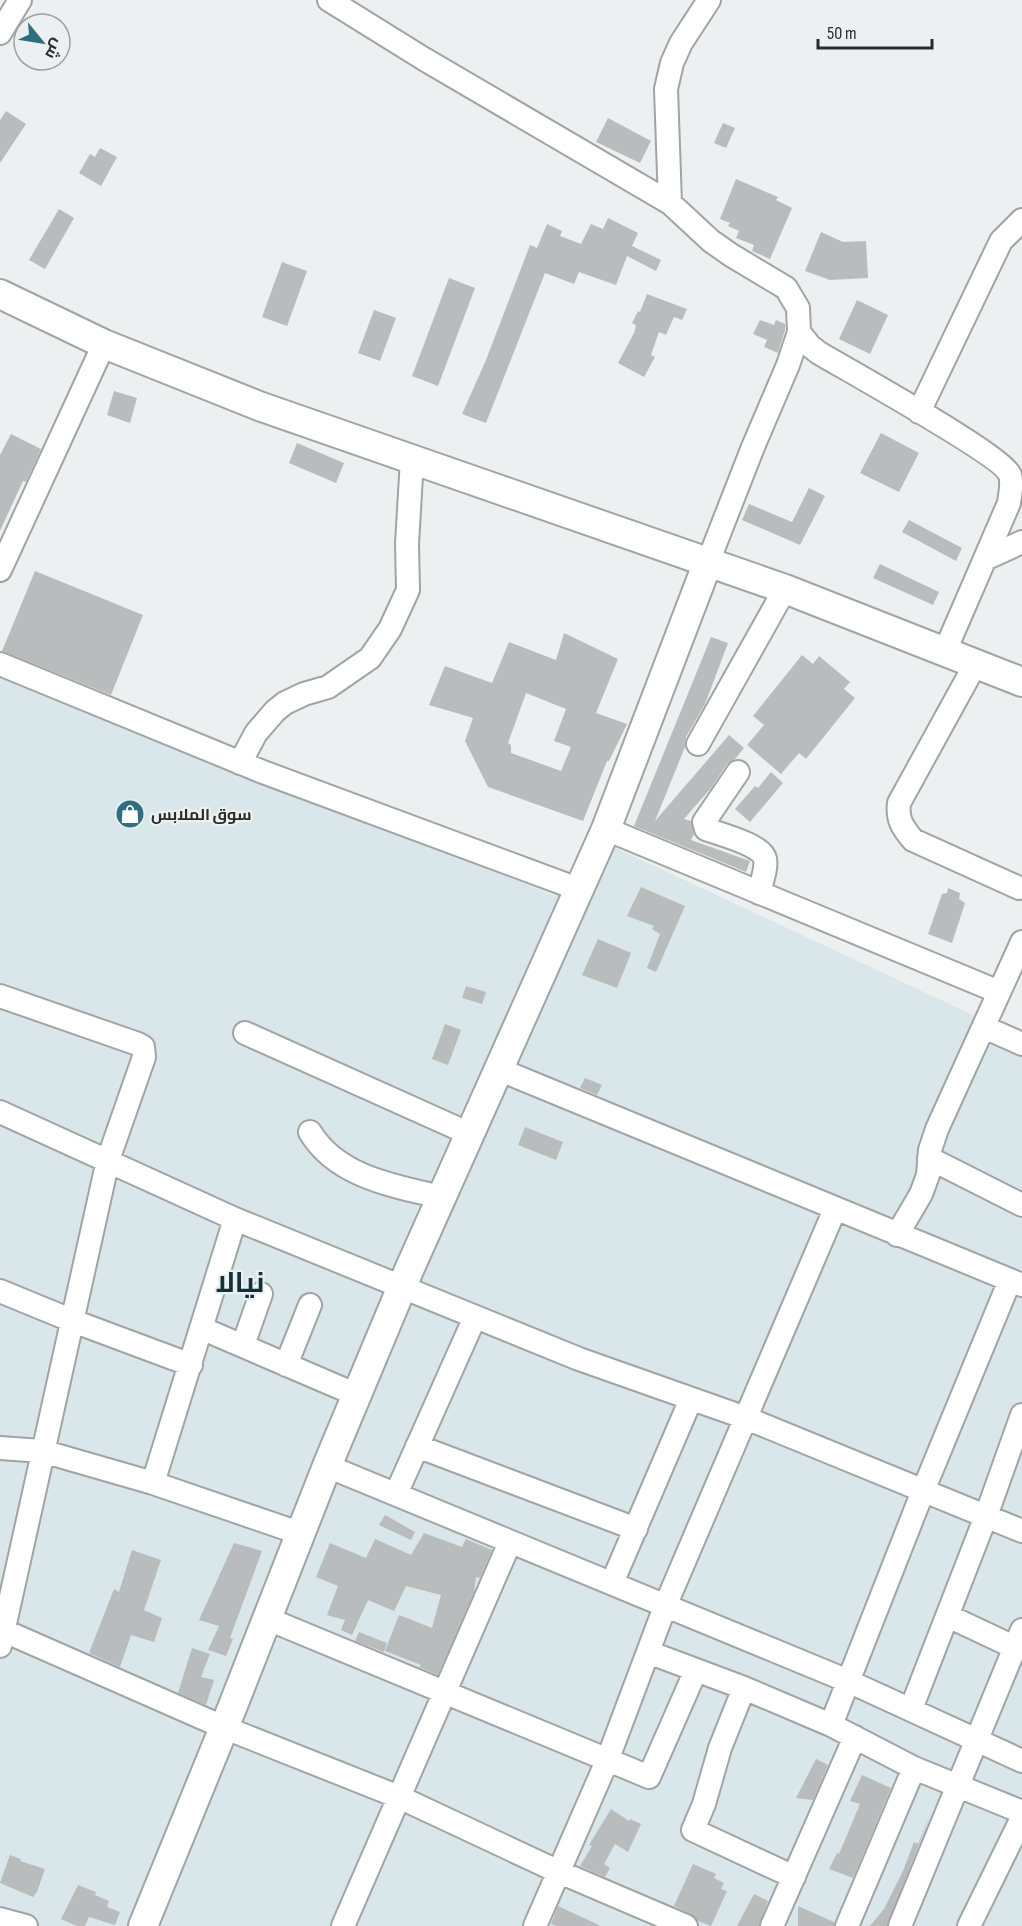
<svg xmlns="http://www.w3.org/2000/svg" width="1022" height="1926" font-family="'Sofia Sans Condensed',Cairo,sans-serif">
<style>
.built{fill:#d9e6ea}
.building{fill:#b9bcbd;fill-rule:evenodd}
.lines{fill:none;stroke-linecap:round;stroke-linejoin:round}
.minor-casing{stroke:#a0a4a5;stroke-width:26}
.major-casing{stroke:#a0a4a5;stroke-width:32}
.minor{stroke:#fff;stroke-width:22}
.major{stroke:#fff;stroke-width:28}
.labels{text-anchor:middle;stroke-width:4.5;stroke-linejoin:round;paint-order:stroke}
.poi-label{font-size:16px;font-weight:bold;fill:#292b2b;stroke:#ecf0f1;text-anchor:start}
.town-label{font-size:28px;font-weight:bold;fill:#12313a;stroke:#ecf0f1}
</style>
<rect width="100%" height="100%" fill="#ecf0f1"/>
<path class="built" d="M0,669L555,896L616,848L1022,1038V1926H0Z"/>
<path class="building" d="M6,111L26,124L0,163V120Z
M608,118L651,141L640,163L596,142Z
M723,123L735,128L726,148L714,143Z
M100,148L117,157L101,186L79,173L90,154L95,157Z
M736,179L778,197L776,200L792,208L770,259L752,251L754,245L736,238L739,231L728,226L730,223L720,219Z
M59,209L74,218L45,269L29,260Z
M608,218L638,233L632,246L661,260L656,271L627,256L616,285L579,272L574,284L545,273L486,423L462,414L486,360L530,245L537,248L547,224L562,231L560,236L581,244L591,224L603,229Z
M821,232L843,242L866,241L868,278L830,280L805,271Z
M282,262L307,271L287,326L262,317Z
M449,278L475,288L438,386L412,376Z
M647,294L687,309L682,320L674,317L666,335L659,332L651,355L655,357L644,377L618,363L634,333L636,325L632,323L638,311L640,312Z
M857,300L888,315L870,354L839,339Z
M374,310L396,318L380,361L358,353Z
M760,320L774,325L776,320L785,324V330L778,353L764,347L767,340L753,334Z
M114,391L137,398L130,423L107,415Z
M881,433L919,453L899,492L860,473Z
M11,434L41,449L26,482L23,481L0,531V455Z
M297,443L344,463L336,483L289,463Z
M809,488L825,496L800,545L742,520L749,504L792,522Z
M909,520L962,548L956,561L902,532Z
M880,564L939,592L933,605L873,578Z
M35,571L143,615L111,695L2,651Z
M564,633L618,659L596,713L627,724L609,761H607L583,821L488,787L465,741L473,718L429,705L445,666L492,683L509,642L556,660ZM526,693L566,709L554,741L571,747L561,771L511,753V745L508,743Z
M711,637L728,643L705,704L686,737L685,747L655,821L729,735L744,748L735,759L727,764L711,788L684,819L691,821L694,834L691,840L750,861L746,872L634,826Z
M802,655L813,664L819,656L850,682L844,689L855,698L806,759L799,753L781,774L747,745L764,725L753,716Z
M771,772L783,783L750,822L735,809L755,786L758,788Z
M641,887L685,906L656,972L647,968L660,934L652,929L654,926L627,916Z
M948,888L960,893L959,899L965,903L952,943L928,934L942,894L947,893Z
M598,939L631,953L617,988L582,975Z
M466,986L486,992L482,1004L462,998Z
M445,1024L461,1030L448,1065L432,1059Z
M585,1078L602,1085L597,1095L580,1088Z
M525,1127L563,1142L556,1160L518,1145Z
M385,1515L415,1532L411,1540L379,1525Z
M424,1533L462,1547L466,1539L492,1550L480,1578L476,1577L474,1592L438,1675L419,1667L421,1665L385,1651L399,1615L432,1628L441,1595L406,1586L394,1611L368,1600L352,1635L341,1630L345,1620L327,1615L338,1586L316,1577L330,1543L366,1558L375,1539L411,1555Z
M234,1543L262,1551L230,1638L233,1639L226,1656L208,1650L219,1626L199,1620Z
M132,1550L161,1560L144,1610L162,1618L154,1642L131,1635L120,1667L89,1653L114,1589L119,1592Z
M359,1632L387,1643L384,1652L355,1641Z
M192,1648L210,1654L201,1677L214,1680L206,1705L178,1693Z
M816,1759L828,1765L813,1800L796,1798Z
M862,1775L891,1788L853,1878L829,1869L837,1853L839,1854L860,1804L850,1801Z
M611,1809L629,1821L630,1819L641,1824L628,1852L615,1844L604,1864L610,1868L605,1877L580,1866L592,1846L589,1845Z
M932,1811L887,1926H870L884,1909L903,1871L914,1842L918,1844Z
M10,1855L21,1859L20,1861L45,1869L37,1892L33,1897L0,1883Z
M693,1864L716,1874L714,1878L724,1883L721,1889L727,1891L711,1926L698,1921L691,1914L674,1906Z
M78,1885L96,1892L95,1895L109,1901L107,1907L120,1912L115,1925L89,1917L85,1926H77L61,1919Z
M754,1894L768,1901L759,1926H737Z
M558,1906L601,1926H556L551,1924Z
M798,1906L834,1922V1926H798Z"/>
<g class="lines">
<g class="minor-casing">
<path id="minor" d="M329,0L424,59L670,203L711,241L731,255L786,288L798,308L799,332L788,365L753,447L708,562
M0,33L20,0
M670,203L666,89L672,63L681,43L709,0
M799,332L810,346L819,353C846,369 1003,456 1010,475C1013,484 1010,494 1009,503L945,651
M919,412L1001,241L1022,220
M985,559L1022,542
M0,570L104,344
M976,663L899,803C897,819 902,827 913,840L1019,888
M0,664L263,772L578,889
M698,744L785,589
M240,763L256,733L275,711L285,703L304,694L328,687L370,658L390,629L408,590L407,544L412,459
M738,772L704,822L706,829C719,834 763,845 765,859C767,869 761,883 759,893
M606,829L999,992
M0,996L138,1044L143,1047L144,1057L108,1160L0,1646
M984,1027L1022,1044
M245,1033L470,1134
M498,1069L1022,1285
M0,1112L235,1219L579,1359L746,1418L1022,1531
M310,1132C337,1177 394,1186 441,1197
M929,1158L1022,1205
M897,1235L921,1194L928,1175L930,1150L937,1129L1022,942
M0,1291L73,1321L191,1365
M201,1328L357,1395
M243,1345L261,1294
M286,1365L310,1305
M417,1446L636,1529
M0,1448L42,1451L153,1483L299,1533
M327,1466L848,1681L1022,1761
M153,1483L235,1219
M396,1494L475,1317
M612,1583L691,1399
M948,1616L1014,1647
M268,1619L649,1777L696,1670
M0,1629L223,1727L399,1797L557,1871L686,1926
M648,1652L744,1688L831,1725L914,1768L1022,1812
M744,1688L720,1748L704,1804L693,1830L794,1877
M911,1709L986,1516L1022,1415
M831,1725L923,1491L1010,1280
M0,1919L26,1926
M343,1926L510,1542
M535,1926L607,1761L666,1604L835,1209
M772,1926L855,1737
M847,1926L914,1768
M900,1926L1022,1630
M969,1926L1022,1818"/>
</g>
<g class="major-casing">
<path id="major" d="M0,294L104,344L259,406L785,589L1022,682
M143,1926L232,1708L327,1466L409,1270L606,829L708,562"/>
</g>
<use href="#minor" class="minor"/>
<use href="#major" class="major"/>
</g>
<defs>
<g id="shop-disc" transform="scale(1.5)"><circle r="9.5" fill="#2d6e81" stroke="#ecf0f1"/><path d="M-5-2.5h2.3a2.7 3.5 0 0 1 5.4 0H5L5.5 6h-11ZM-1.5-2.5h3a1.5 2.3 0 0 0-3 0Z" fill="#fff"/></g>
</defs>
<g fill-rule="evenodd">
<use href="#shop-disc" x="130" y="814"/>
</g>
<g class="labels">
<g class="poi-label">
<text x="151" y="820">سوق الملابس</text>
</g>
<g class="town-label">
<text x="240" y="1292">نيالا</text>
</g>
</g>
<g transform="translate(42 42) rotate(120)"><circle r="28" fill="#ecf0f1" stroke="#9ea1a2" stroke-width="1.5"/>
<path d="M0-4.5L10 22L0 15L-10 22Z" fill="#2d6e81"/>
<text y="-9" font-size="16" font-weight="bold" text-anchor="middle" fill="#292b2b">ش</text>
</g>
<path d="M818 39v9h114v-9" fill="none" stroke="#292b2b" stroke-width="3"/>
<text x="827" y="39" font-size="18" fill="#292b2b" stroke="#ecf0f1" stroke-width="4.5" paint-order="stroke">50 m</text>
</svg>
